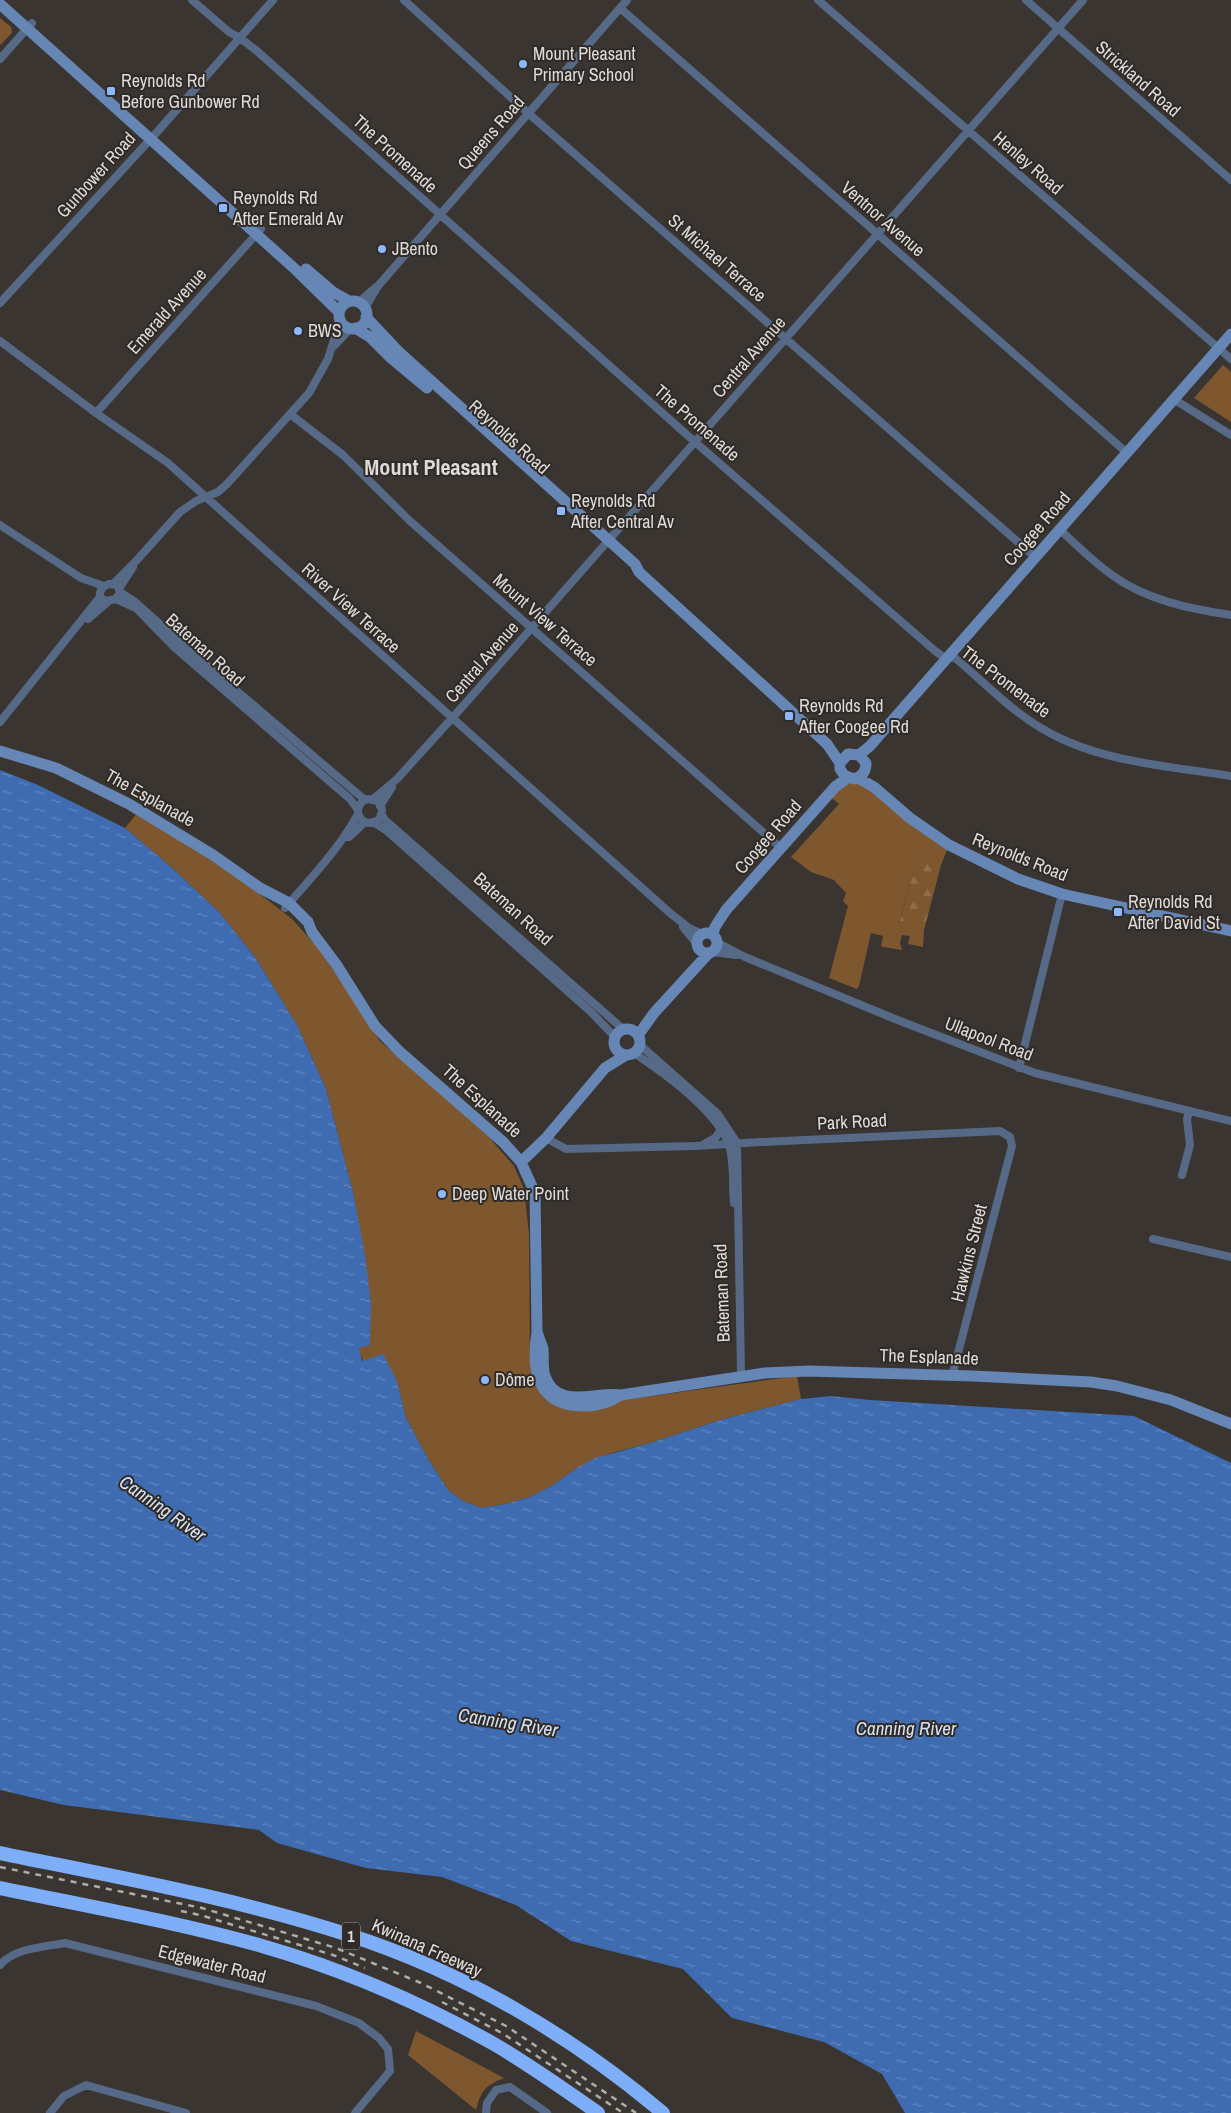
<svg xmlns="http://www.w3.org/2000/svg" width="1231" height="2113" font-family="'Archivo Narrow',sans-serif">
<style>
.green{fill:#7f572e}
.forest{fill:url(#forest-firs)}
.water{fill:url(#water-ripples)}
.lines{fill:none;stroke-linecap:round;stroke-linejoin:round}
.street{stroke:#566a88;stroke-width:8}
.secondary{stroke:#6686b5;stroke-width:11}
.highway{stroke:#7eaef8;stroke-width:14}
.rail{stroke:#b0ada9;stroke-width:2.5;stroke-dasharray:6 6;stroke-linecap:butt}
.poi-dot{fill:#8db9fc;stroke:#302b27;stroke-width:2}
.labels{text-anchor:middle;stroke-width:4;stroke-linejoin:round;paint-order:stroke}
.shield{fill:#302b27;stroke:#aaa6a3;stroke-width:1}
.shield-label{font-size:16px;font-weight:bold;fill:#dedbd8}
.poi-label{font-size:18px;fill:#dedbd8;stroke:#302b27;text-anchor:start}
.street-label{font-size:18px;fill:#dedbd8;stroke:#302b27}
.water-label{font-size:19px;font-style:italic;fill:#d5e2f5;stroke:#302b27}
.district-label{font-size:22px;font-weight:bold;fill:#dedbd8;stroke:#302b27}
</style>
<defs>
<pattern id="forest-firs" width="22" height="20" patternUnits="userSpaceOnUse" patternTransform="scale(1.25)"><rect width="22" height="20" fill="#7f572e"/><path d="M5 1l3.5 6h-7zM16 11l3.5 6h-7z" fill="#916f4c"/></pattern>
<pattern id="water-ripples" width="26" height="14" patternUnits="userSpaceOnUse" patternTransform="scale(1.25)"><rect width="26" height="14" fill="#3f6cb1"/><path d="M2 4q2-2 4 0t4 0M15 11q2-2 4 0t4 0" fill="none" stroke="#6387be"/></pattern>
</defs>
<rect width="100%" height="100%" fill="#3a3531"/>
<path class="green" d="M0,18L11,27L12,33L0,45Z
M1223,365L1231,372V422L1194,398Z
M858,778L949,845L941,865L918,855L899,923L924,930L923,947L908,944L910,936L902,935L900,943L902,950L883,947L881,946L883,936L871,933L859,986L857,989L829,978L848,906L843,901L846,893L834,880L811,872L791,857L839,804L828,795Z
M138,812L243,881L292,919L321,951L380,1041L488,1136L514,1166L524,1189L529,1234L530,1358L555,1398L586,1405L797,1376L801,1399L720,1420L650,1443L611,1453L577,1468L553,1485L530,1497L505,1504L482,1508L463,1501L448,1490L428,1459L406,1418L397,1381L382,1355L363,1361L358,1348L371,1303L353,1192L326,1089L297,1025L255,957L219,912L170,866L125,828Z
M416,2031L504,2078C485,2086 481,2090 476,2110L408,2055Z"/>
<path class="forest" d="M918,854L941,865L924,930L899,924Z"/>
<path class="water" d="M0,770L38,785L125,828L170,866L219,912L255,957L297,1025L326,1089L353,1192L365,1255L371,1303L370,1345L359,1348L362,1361L383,1354L397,1381L406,1418L428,1459L448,1490L463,1501L482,1508L505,1504L530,1497L553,1485L577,1468L595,1458L650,1443L720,1420L801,1399L831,1396L870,1400L1134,1416L1231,1463V2113H905L882,2074L824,2042L732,2018L683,1969L571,1941L516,1905L442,1877L366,1868L277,1843L259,1830L64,1805L0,1790Z"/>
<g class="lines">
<path class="street" d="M192,0L229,32L240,38L257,51L695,442L934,650L942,656L955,658C983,681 1009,709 1041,728C1097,762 1167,766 1231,776
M404,0L528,113L1035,557
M818,0L1231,359
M1026,0L1231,180
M620,8L1126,452
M0,59L32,23
M359,302L376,287
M0,303L158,131L273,0
M365,308L378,286L627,0
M0,341L96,413L168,463L670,913L689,928L702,934
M333,347L351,328
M1175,400L1231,435
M96,413L261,229
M290,414L343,455L410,521L781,848
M0,525L81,578L104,586
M1060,530C1077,545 1093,562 1112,575C1146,600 1190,609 1231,615
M109,584L117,585L120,592L116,599L106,601L100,597C99,590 103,586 109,584Z
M113,584L136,561L180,512L196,501L218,492L227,484L309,393L328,359L340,320
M120,587L133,567
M120,592L134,601L198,658L365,800
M116,599L136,608L174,647L350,799L358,810
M88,619L109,601
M0,722L100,597
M358 811a12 12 0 1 1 24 0a12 12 0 1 1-24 0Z
M372,800L397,779L463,706L1083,0
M380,806L392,787
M381,814L385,820L623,1029
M373,822L387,831L591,1012L615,1037
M349,837L365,822
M285,908C311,878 339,849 358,814
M683,927L696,943
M718,943L745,957L895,1019L1035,1073L1231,1121
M713,952L736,955
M640,1045L718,1114L737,1143L741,1375
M634,1053C665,1074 712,1107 728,1142C735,1160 732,1185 734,1203
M1019,1068L1062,894
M546,1138L566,1149L695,1146L760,1142L1000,1131L1010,1137L1012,1146L952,1376
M704,1144L715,1138L721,1130
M1182,1175L1190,1145L1187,1119L1189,1112
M1153,1239L1231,1257
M0,1965C14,1948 44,1947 65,1943L316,2006L359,2023L379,2038L388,2049L390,2071L355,2113
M50,2113L64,2096L86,2085L186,2113
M486,2113L487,2103L496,2090L510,2087L547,2113"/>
<path class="secondary" d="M0,4L295,269L339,312
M306,269L333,292L349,301
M339 315a14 14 0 1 1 28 0a14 14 0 1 1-28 0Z
M366,317L398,351L635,564L639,572L827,744L840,763V769L844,775L854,779C862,777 866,772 866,763L859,755L848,754L840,763
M355,328L370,337L391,358L427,388
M0,751L56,768L129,804L213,855L260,888L289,903L308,922L312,932L336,964L375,1026L400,1052L503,1142L521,1162L535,1193L537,1332C531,1370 537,1407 585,1406C599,1406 609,1403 621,1395
M859,755L870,746L1231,334
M858,778L874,787L910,818L949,845L1018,879L1062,894L1231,931
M697 943a10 10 0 1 1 20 0a10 10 0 1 1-20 0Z
M713,934L715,927L726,910L835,787L847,778
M614 1042a13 13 0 1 1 26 0a13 13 0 1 1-26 0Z
M639,1034L654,1013L708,954
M521,1162L546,1138L605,1068L626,1055
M538,1334C539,1339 542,1344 543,1349C544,1358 542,1367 545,1376C557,1411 596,1391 621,1395L765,1373L808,1371L973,1376L1091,1382L1117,1386L1171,1400L1231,1424"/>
<path class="highway" d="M0,1853C117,1877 235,1898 349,1935C464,1972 572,2036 663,2113
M0,1888C87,1906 176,1922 262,1946C342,1969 421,2003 494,2044C530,2065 564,2089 598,2113"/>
<path class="rail" d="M0,1867L202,1908L336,1948L421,1983L506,2026L636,2113
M181,1911L200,1915L333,1955L365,1968
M442,2002L502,2033L623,2113"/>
</g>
<g class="poi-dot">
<circle cx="523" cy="64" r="5"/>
<rect x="106" y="86" width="10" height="10" rx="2.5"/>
<rect x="218" y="203" width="10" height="10" rx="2.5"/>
<circle cx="382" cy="249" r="5"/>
<circle cx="298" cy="331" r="5"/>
<rect x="556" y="506" width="10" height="10" rx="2.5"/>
<rect x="784" y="711" width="10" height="10" rx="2.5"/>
<rect x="1113" y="907" width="10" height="10" rx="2.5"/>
<circle cx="442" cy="1194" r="5"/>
<circle cx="485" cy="1380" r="5"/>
</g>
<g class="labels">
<rect class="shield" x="342" y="1922.5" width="18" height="27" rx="4"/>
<g class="shield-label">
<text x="351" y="1942">1</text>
</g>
<g class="poi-label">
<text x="533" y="60">Mount Pleasant<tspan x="533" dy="21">Primary School</tspan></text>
<text x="121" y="87">Reynolds Rd<tspan x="121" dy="21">Before Gunbower Rd</tspan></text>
<text x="233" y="204">Reynolds Rd<tspan x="233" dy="21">After Emerald Av</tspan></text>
<text x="392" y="255">JBento</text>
<text x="308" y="337">BWS</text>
<text x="571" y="507">Reynolds Rd<tspan x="571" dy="21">After Central Av</tspan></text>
<text x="799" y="712">Reynolds Rd<tspan x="799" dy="21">After Coogee Rd</tspan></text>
<text x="1128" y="908">Reynolds Rd<tspan x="1128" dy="21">After David St</tspan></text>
<text x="452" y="1200">Deep Water Point</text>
<text x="495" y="1386">Dôme</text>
</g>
<g class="street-label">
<text transform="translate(1138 79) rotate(41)" y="6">Strickland Road</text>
<text transform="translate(491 133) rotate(-49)" y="6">Queens Road</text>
<text transform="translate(395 154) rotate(42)" y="6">The Promenade</text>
<text transform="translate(1028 163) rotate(41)" y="6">Henley Road</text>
<text transform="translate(96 175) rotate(-48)" y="6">Gunbower Road</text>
<text transform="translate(883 219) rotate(41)" y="6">Ventnor Avenue</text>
<text transform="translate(717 258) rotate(41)" y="6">St Michael Terrace</text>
<text transform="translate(167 311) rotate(-48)" y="6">Emerald Avenue</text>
<text transform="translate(749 357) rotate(-49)" y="6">Central Avenue</text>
<text transform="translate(697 423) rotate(41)" y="6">The Promenade</text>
<text transform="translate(509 437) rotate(42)" y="6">Reynolds Road</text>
<text transform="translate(1037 529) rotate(-49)" y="6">Coogee Road</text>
<text transform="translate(351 608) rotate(42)" y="6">River View Terrace</text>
<text transform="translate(545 620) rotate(41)" y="6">Mount View Terrace</text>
<text transform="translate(205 650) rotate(42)" y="6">Bateman Road</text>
<text transform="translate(482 662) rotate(-49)" y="6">Central Avenue</text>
<text transform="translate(1006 682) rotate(37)" y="6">The Promenade</text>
<text transform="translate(150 798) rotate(29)" y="6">The Esplanade</text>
<text transform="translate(768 837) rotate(-49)" y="6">Coogee Road</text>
<text transform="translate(1020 857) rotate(22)" y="6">Reynolds Road</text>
<text transform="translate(513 909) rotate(42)" y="6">Bateman Road</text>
<text transform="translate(989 1039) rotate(21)" y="6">Ullapool Road</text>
<text transform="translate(482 1101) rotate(42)" y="6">The Esplanade</text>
<text transform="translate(852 1122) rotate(-3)" y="6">Park Road</text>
<text transform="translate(969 1253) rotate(-76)" y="6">Hawkins Street</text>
<text transform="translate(722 1293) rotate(-92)" y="6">Bateman Road</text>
<text transform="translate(929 1357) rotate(2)" y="6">The Esplanade</text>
<text transform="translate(427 1948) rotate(24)" y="6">Kwinana Freeway</text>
<text transform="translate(212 1964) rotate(14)" y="6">Edgewater Road</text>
</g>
<g class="water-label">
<text transform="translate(163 1508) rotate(35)" y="7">Canning River</text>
<text transform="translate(508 1722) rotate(9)" y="7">Canning River</text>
<text x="906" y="1735">Canning River</text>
</g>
<g class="district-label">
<text x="431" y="475">Mount Pleasant</text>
</g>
</g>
</svg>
